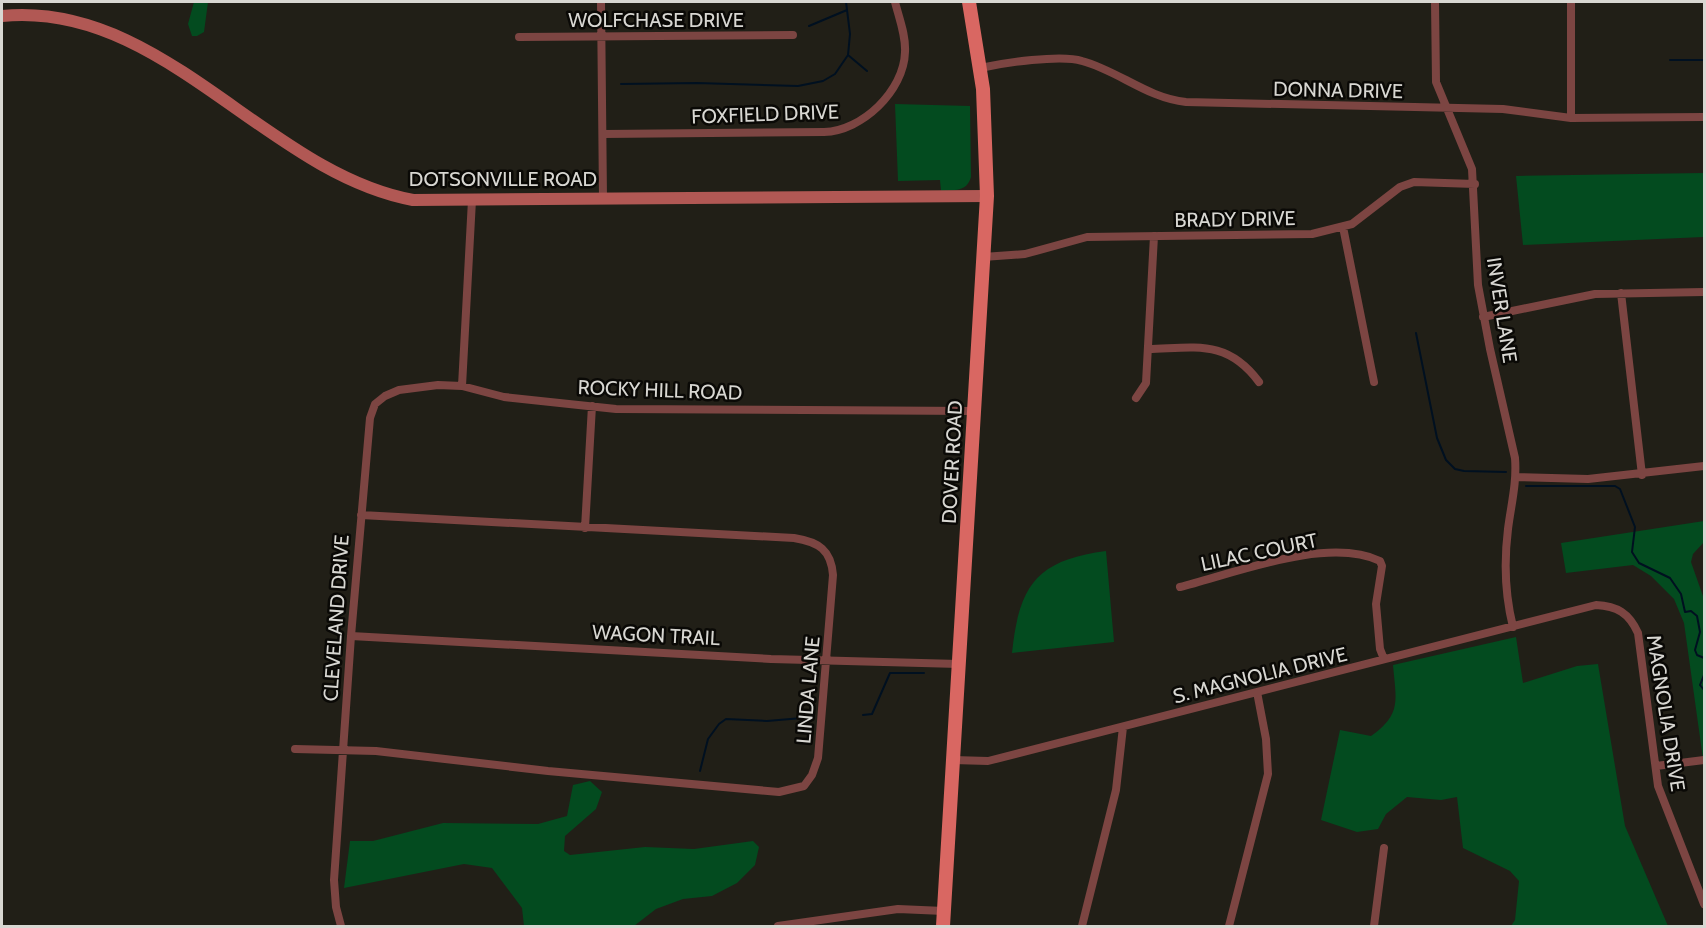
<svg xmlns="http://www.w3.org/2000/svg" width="1706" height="928" font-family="Cabin,sans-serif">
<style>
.green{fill:#034b1f}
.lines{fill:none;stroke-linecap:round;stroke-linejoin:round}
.stream{stroke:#001020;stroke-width:2}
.street{stroke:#7c4542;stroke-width:8}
.secondary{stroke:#b15854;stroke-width:12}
.primary{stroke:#d96762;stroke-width:14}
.labels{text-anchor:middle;stroke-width:5;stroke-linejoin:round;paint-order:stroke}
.street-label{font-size:20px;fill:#d8d7d2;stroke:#0a0906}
</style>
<rect width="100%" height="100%" fill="#211f17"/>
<path class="green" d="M194,2H208L204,32L197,36H192L188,24Z
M895,104L970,106L971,177C967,192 954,190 941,191L940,180L898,181Z
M1703,173V237L1523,245L1516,176Z
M1704,521V542L1693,554L1691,562L1704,599V766L1684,623L1674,599L1651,576L1633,565L1566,573L1561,543Z
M1106,551L1114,642L1012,653C1019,585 1037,560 1106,551Z
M1516,637L1523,683L1577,666L1598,664L1625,826L1668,926H1511L1515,920L1519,881L1510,871L1463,848L1457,797L1441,800L1407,797L1386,814L1378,829L1357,832L1321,820L1340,730L1371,736C1402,714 1396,700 1393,665Z
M590,781L602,792L596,809L565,836L564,851L570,855L645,847L694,849L753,841L759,847L755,865L737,883L712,896L683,899L656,909L634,926H524L522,908L492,868L464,864L344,888L350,841H373L443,823L538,824L567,816L573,785Z"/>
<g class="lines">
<path class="stream" d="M809,26L847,10
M848,55L867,71
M1670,60H1704
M621,84L697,83L798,86L823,81L835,74L848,55L850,34L846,2
M1416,333L1437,438L1446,460L1455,469L1464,471L1506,472
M1526,486H1615L1620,489L1635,527L1632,552L1639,563L1670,578L1681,594L1685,612L1691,611L1697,616L1700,632L1695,650L1697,655L1704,658
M1704,675L1700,685L1704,690
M863,715L872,714L890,673H924
M700,771L708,739L719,724L726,719L767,721L814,717"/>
<path class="street" d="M601,2L603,199
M1435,2L1436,82L1472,169L1478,285L1490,349L1515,458C1517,483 1511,505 1508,529C1504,561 1505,595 1513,627
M1571,2V118
M519,37L793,35
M980,68C1003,63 1061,54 1082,61C1119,71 1147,98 1186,102L1503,109L1571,118L1704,117
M603,134L824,132C862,131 904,91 905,52C906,35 899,18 895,2
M1343,227L1374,382
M983,257L1025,254L1087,237L1312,234L1352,224L1400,187L1414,182L1475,184
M1621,293L1642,475
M1483,317L1595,294L1704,292
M1148,349C1196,348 1227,339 1259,382
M462,386L472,200
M1136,398L1146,383L1154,236
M1516,477L1588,479L1704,466
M585,528L592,406
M1180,587C1235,573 1328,536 1380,561L1382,566L1376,604L1380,649L1384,659
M351,636L771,659L959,664
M295,749L376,751L548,771L779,792L804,786L812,775L818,758L833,575C831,550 819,542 794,538L361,515
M953,760L988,761L1596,605C1617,606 1629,613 1638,633L1658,786L1704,904
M1656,766L1704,760
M341,926L336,907L334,880L351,636L370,418L375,404L385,396L399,390L438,385L462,386L504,397L616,409L974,411
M778,926L898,909L944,911
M1082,926L1116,790L1123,727
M1229,926L1268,774L1266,739L1257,692
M1374,926L1384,848"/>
<path class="secondary" d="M2,16C162,0 266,173 413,200L987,196"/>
<path class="primary" d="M943,926L987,196L983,89L969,2"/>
</g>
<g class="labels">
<g class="street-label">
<text x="656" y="27">WOLFCHASE DRIVE</text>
<text transform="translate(1338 90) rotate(1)" y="7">DONNA DRIVE</text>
<text transform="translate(765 114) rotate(-2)" y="7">FOXFIELD DRIVE</text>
<text x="503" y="186">DOTSONVILLE ROAD</text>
<text transform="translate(1235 219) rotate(-1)" y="7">BRADY DRIVE</text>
<text transform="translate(1502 310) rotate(81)" y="7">INVER LANE</text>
<text transform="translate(660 390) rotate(2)" y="7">ROCKY HILL ROAD</text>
<text transform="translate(952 462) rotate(-87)" y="7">DOVER ROAD</text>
<text transform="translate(1259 552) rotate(-12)" y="7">LILAC COURT</text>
<text transform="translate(336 618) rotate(-86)" y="7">CLEVELAND DRIVE</text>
<text transform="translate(656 635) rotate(3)" y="7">WAGON TRAIL</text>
<text transform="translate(1260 675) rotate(-14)" y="7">S. MAGNOLIA DRIVE</text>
<text transform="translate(808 690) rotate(-85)" y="7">LINDA LANE</text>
<text transform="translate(1666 713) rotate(81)" y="7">MAGNOLIA DRIVE</text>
</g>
</g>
<rect width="1706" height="928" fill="none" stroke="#d8d7d2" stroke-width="6"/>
</svg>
